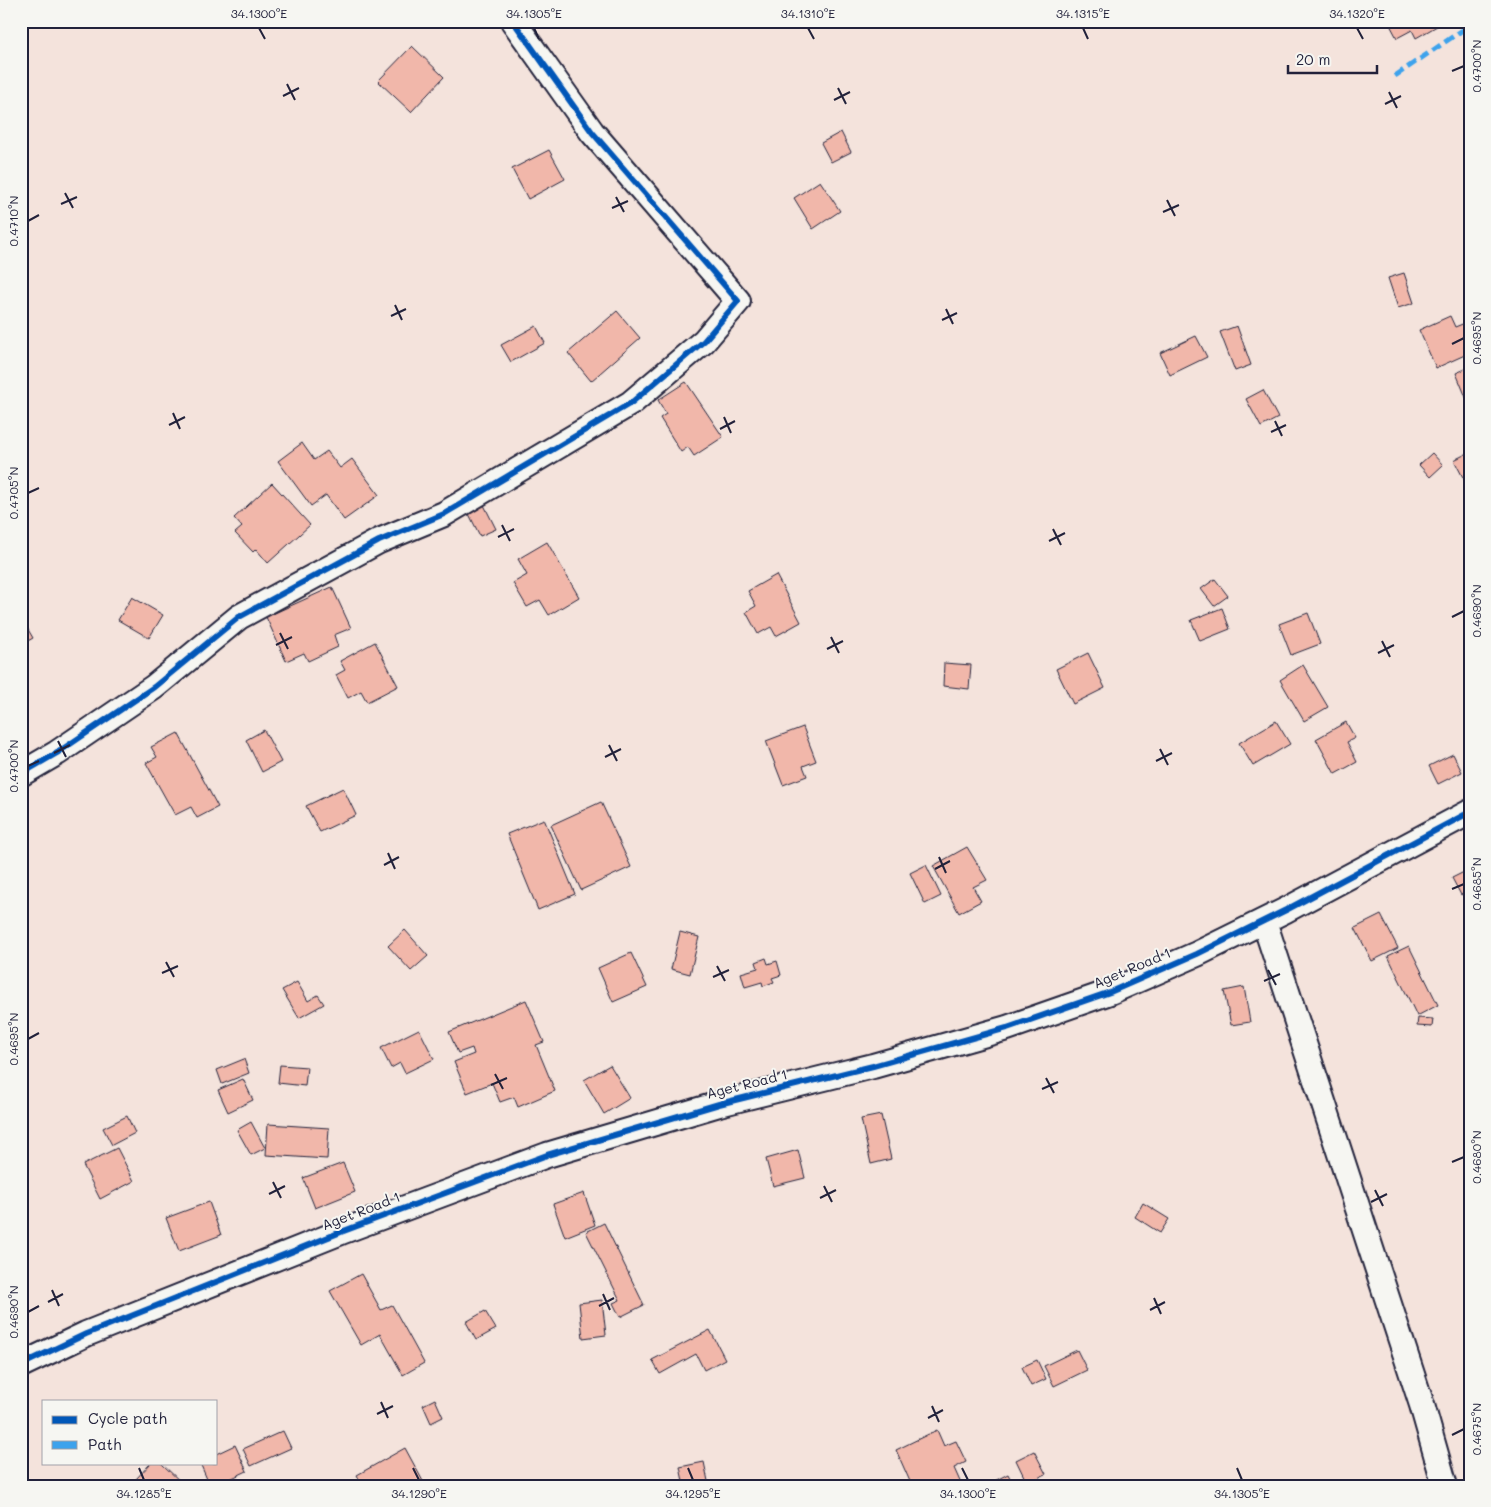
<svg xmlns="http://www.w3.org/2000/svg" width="1491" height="1507" font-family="Mali,sans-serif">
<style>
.building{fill:#f1b7aa;stroke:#22223b}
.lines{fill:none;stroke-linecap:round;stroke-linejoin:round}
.minor-casing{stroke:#22223b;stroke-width:28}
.minor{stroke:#f6f6f2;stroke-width:24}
.quiet{stroke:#3ea2ec;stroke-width:5;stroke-dasharray:10 5;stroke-linecap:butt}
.cycleway-casing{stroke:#f6f6f2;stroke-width:9}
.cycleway{stroke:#0057b8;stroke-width:6}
.ticks{fill:none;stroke:#22223b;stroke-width:2}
.labels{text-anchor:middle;stroke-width:4;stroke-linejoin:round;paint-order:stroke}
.street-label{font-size:14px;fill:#22223b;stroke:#f6f6f2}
.neatline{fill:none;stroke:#22223b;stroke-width:2}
.ticks-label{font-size:12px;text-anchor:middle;fill:#22223b}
</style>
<rect width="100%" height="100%" fill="#f4e3dc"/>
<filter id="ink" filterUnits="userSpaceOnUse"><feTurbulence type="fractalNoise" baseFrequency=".02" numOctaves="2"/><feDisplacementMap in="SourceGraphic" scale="10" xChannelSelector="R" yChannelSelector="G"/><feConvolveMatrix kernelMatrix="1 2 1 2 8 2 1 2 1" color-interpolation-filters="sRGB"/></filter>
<g filter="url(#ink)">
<path class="building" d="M1290,21H1323V26Z
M1388,21H1444V22L1416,38L1412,30L1397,38Z
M412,46L444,77L411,112L378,81Z
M841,132L851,152L831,162L821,143Z
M549,150L565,179L528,199L512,169Z
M820,181L840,211L813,229L794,198Z
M1404,273L1414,303L1398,308L1388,278Z
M617,311L640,338L591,381L568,353Z
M1450,316L1455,327L1465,323L1470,334V344L1464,347L1467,354L1436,368L1419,330Z
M536,326L545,343L511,362L501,345Z
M1237,326L1251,365L1235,371L1220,332Z
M1196,336L1207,357L1170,375L1160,353Z
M1470,367V407L1456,373Z
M686,382L723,437L694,456L688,447L681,452L660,418L666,414L658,400Z
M1263,390L1278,418L1261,427L1246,399Z
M302,443L314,460L327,451L340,468L352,459L379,495L344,520L326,495L311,506L278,461Z
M1470,452V486L1468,487L1454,460Z
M1432,453L1443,465L1430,477L1419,465Z
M272,483L310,525L268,563L256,549L253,552L235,533L242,527L234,518Z
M484,505L496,529L480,536L468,512Z
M547,542L579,597L549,615L540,600L527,607L513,583L527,575L518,559Z
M776,575L801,622L776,636L771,627L758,634L746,612L756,606L748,591Z
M1215,579L1228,596L1214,606L1201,589Z
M332,587L351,628L334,635L338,647L308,661L304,653L286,661L266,617Z
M132,597L163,615L149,638L118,620Z
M1222,608L1230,629L1200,641L1191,620Z
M1308,613L1320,644L1291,655L1279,624Z
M23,621L33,638L21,645V622Z
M375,642L398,686L367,702L361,691L348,698L336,675L345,670L340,661Z
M1088,653L1105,688L1073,704L1056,669Z
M944,663L971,665L969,689L943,686Z
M1303,665L1328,707L1304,721L1280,680Z
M1276,721L1290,744L1253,766L1239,743Z
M1346,722L1355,738L1347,742L1357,762L1335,774L1316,739Z
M803,727L816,761L803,766L807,776L783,785L766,741Z
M264,730L281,762L262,772L246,740Z
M178,733L218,807L197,818L191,807L175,815L146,763L157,757L151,747Z
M21,737L28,747L21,752Z
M1453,754L1462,772L1438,784L1429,766Z
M343,788L356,815L320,832L306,806Z
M601,802L631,867L581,890L551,825Z
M544,819L575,894L538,910L507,834Z
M967,847L987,880L973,887L981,901L959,913L933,866Z
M926,865L941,896L925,904L910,873Z
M1466,871L1470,878V890L1461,895L1452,878Z
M1381,915L1398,948L1372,961L1355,928Z
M405,930L428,956L411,971L388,946Z
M680,932L699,937L690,974L671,969Z
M1409,946L1438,1005L1417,1016L1388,956Z
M631,953L647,987L613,1002L598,968Z
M766,958L768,964L777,961L781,975L772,978L774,982L763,986L762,982L745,987L741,973L758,968L756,962Z
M297,982L308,1001L318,995L324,1004L299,1018L282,990Z
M1244,987L1250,1022L1231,1025L1224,991Z
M526,1000L544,1042L536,1045L555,1091L518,1107L514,1097L500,1102L492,1083L467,1093L454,1062L474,1054L472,1048L458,1053L449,1032Z
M1418,1018L1433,1019L1432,1027L1417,1026Z
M419,1029L434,1059L405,1073L400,1063L391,1068L381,1048Z
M244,1059L249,1073L222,1084L217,1070Z
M280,1065L307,1067L305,1086L278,1083Z
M610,1065L630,1098L604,1114L584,1080Z
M243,1079L253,1100L228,1112L218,1090Z
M881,1115L891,1159L871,1164L861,1119Z
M127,1116L135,1133L112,1145L103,1128Z
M251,1122L265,1148L251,1155L237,1130Z
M268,1124L329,1128L327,1159L266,1155Z
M117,1148L134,1181L100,1199L83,1165Z
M798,1150L805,1178L773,1186L766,1159Z
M343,1163L355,1192L315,1208L303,1178Z
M584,1193L595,1225L565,1237L553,1204Z
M209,1202L221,1235L179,1251L166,1218Z
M1143,1203L1169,1219L1160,1233L1135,1217Z
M604,1223L644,1305L620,1317L613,1303L620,1300L586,1232Z
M361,1274L381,1310L392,1305L424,1363L403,1375L380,1334L361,1345L330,1291Z
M602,1300L606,1335L583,1338L579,1303Z
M485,1311L496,1329L476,1340L466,1322Z
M710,1330L725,1359L704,1370L696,1354L660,1374L652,1360Z
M1077,1350L1087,1370L1054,1386L1044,1366Z
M1037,1360L1046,1379L1031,1386L1022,1367Z
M435,1399L443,1417L431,1423L423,1405Z
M937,1430L944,1446L956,1441L966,1462L954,1468L962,1486H912L896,1450Z
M283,1431L291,1448L251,1466L243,1449Z
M235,1445L247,1471L215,1486H210L200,1463H216V1454Z
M405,1448L425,1485L363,1486L357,1475Z
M1034,1451L1046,1474L1027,1483L1016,1460Z
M704,1462L709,1486H684L680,1467Z
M151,1463H161L185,1486H142L135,1480Z
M1008,1474L1014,1486H985Z"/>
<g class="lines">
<g class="minor-casing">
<path id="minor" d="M21,774L57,753L154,687L239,617L379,541L444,514L631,403L704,341L738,301L592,132L513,21
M1264,921L1422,1405L1445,1486
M21,1365L86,1334L341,1232L547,1155L719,1104L873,1066L1007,1028L1110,992L1197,954L1286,910L1470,812"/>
</g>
<use href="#minor" class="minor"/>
<path class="quiet" d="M1395,76L1470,25"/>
<g class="cycleway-casing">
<path id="cycleway" d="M21,774L57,753L154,687L239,617L379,541L444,514L631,403L704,341L738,301L592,132L513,21
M21,1365L86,1334L341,1232L547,1155L719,1104L873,1066L1007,1028L1110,992L1197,954L1286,910L1470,812"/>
</g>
<use href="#cycleway" class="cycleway"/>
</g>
</g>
<path class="ticks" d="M259,28L265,39M534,28L539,39M808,28L814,39M1083,28L1088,39M1357,28L1363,39M1452,71L1464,66M287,84L295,100M838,88L846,104M1389,92L1397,108M283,96L299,88M834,100L850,92M1385,104L1401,96M65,193L73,208M616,197L624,212M1167,200L1175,216M61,204L77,197M612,208L628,201M1163,212L1179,205M28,221L39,215M395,305L402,320M946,309L953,324M391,316L406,309M942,320L957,313M1452,344L1464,338M173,413L180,429M724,417L731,433M1275,421L1282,436M169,425L185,417M720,429L735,421M1271,432L1286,425M28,493L39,488M502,525L510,541M1053,529L1061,545M498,537L514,529M1049,541L1065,533M1452,617L1464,611M280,633L288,649M831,637L839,653M1382,641L1390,657M276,645L292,637M827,649L843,641M1378,653L1394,645M58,741L66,757M609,745L617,761M1160,749L1168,765M54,753L70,745M605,757L621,749M1156,761L1172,753M28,766L39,761M388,853L395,869M939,857L946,873M384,865L399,857M935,869L950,861M1452,889L1464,884M166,962L174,977M717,966L725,981M1268,970L1276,985M162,973L178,966M713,977L729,970M1264,981L1280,974M28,1039L39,1033M495,1074L503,1089M1046,1078L1054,1093M491,1085L507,1078M1042,1089L1058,1082M1452,1162L1464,1157M273,1182L281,1198M824,1186L832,1202M1375,1190L1383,1206M269,1194L285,1186M820,1198L836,1190M1371,1202L1387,1194M52,1290L59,1306M603,1294L610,1310M1154,1298L1161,1314M48,1302L63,1294M599,1306L614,1298M1150,1310L1165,1302M28,1312L39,1306M381,1402L388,1418M932,1406L939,1422M377,1414L393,1406M928,1418L943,1410M1452,1435L1464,1429M139,1468L144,1480M413,1468L419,1480M688,1468L693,1480M962,1468L968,1480M1237,1468L1242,1480"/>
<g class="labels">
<g class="street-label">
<text transform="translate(1132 968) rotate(-23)" y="5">Aget Road 1</text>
<text transform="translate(747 1084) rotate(-14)" y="5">Aget Road 1</text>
<text transform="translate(361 1211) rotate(-21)" y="5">Aget Road 1</text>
</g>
</g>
<rect width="1491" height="1507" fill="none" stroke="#f6f6f2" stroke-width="55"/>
<rect x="42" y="1400" width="175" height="65" fill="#f6f6f2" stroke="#a1a1a9"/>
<rect x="52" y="1416" width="25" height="8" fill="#0057b8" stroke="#a1a1a9"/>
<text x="88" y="1424" font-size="15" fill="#22223b">Cycle path</text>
<rect x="52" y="1441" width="25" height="8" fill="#3ea2ec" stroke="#a1a1a9"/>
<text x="88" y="1450" font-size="15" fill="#22223b">Path</text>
<path d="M1288 65v8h89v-8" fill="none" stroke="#22223b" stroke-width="2.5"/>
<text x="1296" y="65" font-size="15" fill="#22223b" stroke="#f6f6f2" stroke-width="4" paint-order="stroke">20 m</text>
<rect x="28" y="28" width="1436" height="1452" class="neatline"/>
<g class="ticks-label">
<text x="259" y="18">34.1300°E</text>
<text x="534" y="18">34.1305°E</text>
<text x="808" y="18">34.1310°E</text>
<text x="1083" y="18">34.1315°E</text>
<text x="1357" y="18">34.1320°E</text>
<text transform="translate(1477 66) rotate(-90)" y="4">0.4700°N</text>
<text transform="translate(14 221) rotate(-90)" y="4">0.4710°N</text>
<text transform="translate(1477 338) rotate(-90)" y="4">0.4695°N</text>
<text transform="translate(14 493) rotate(-90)" y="4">0.4705°N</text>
<text transform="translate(1477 611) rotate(-90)" y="4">0.4690°N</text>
<text transform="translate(14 766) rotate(-90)" y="4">0.4700°N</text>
<text transform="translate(1477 884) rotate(-90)" y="4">0.4685°N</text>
<text transform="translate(14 1039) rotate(-90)" y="4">0.4695°N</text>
<text transform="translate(1477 1157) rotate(-90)" y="4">0.4680°N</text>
<text transform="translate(14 1312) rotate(-90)" y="4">0.4690°N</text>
<text transform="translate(1477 1429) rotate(-90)" y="4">0.4675°N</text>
<text x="144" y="1498">34.1285°E</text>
<text x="419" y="1498">34.1290°E</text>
<text x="693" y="1498">34.1295°E</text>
<text x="968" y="1498">34.1300°E</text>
<text x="1242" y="1498">34.1305°E</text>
</g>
</svg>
